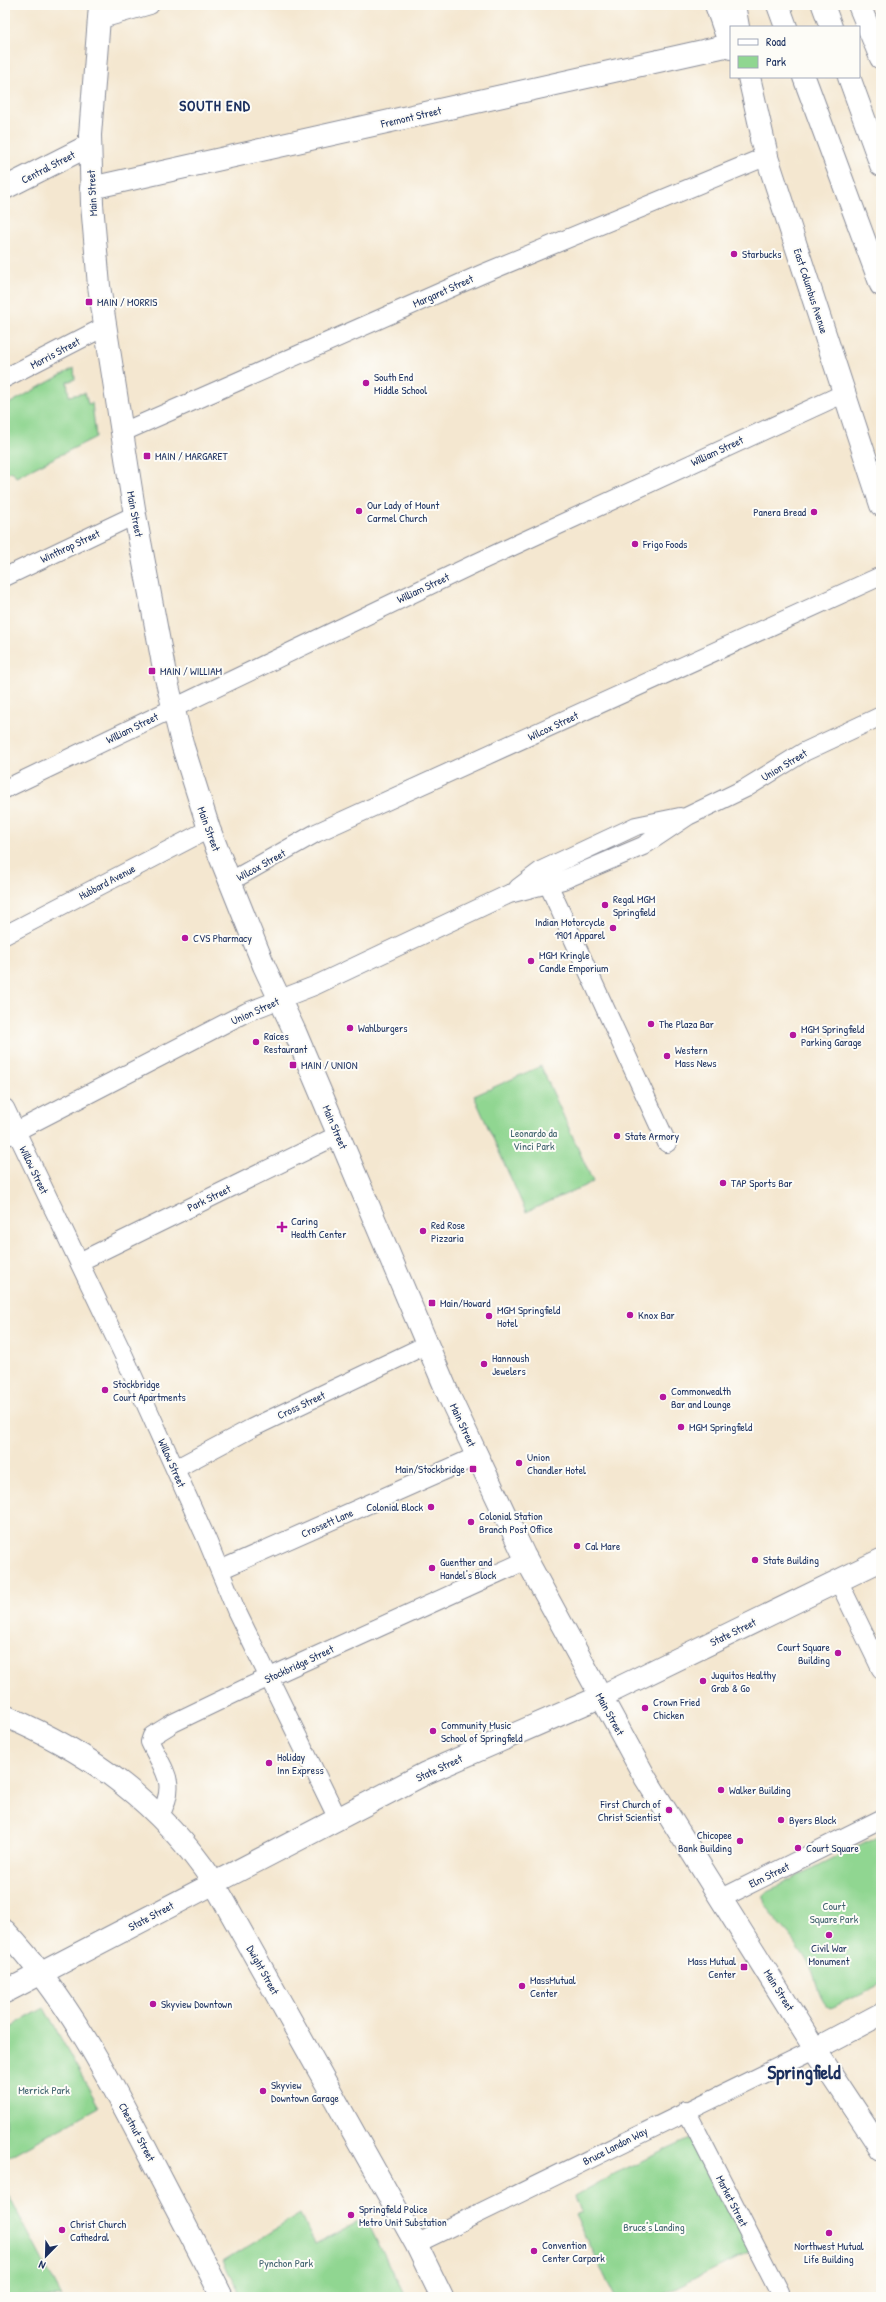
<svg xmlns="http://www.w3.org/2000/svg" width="886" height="2302" font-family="'Patrick Hand',sans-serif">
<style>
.green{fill:#90d691;stroke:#568278}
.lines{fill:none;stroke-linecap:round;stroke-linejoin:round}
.minor-casing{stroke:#888b97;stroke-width:20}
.major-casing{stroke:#888b97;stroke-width:24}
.highway-casing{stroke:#888b97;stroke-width:24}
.minor{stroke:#fff;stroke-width:18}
.major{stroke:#fff;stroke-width:22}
.highway{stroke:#fff;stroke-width:22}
.poi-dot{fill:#b5179e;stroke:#fdfcf7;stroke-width:1.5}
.labels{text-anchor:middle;stroke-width:4;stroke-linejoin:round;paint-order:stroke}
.street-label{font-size:11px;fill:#1b2f5e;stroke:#fdfcf7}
.poi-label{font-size:11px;fill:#1b2f5e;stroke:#fdfcf7;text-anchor:start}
.park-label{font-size:11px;fill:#3e616d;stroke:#fdfcf7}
.district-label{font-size:15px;font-weight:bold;letter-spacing:1px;fill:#1b2f5e;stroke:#fdfcf7}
.town-label{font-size:19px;font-weight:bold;fill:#1b2f5e;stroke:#fdfcf7}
</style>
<rect width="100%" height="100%" fill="#fdfcf7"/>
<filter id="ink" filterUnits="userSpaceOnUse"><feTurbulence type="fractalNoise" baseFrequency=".025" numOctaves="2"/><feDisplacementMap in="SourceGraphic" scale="8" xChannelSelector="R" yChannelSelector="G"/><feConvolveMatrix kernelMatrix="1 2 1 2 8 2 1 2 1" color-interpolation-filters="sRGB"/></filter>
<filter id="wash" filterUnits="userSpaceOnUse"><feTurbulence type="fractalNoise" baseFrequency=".012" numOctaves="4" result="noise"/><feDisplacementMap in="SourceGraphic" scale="16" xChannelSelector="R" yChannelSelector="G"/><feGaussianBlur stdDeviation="0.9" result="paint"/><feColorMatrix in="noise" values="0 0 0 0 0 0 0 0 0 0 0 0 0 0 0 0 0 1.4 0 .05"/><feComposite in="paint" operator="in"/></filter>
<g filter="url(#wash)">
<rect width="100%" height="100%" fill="#f4e7d0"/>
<path class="green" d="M74,368L75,379L67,382L69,396L85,393L88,404L92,403L96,437L16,477L12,471L5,474V406Z
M541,1066L593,1182L526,1212L474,1096Z
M881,1834V1984L831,2008C819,2001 817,1982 812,1970C808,1961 801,1952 796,1944C789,1932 761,1909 764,1896L768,1891Z
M44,2008L99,2107L5,2159V2030Z
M699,2135L751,2251L658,2297H615L574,2215L581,2212L575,2196L616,2173Z
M5,2189L62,2297H5Z
M300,2214L315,2244L366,2218L403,2294L399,2297H242L223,2262Z"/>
</g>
<g filter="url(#ink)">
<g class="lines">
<g class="minor-casing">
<path id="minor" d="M98,20L150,5
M5,378L104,327
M123,432L482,274L767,156
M5,577L135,515
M5,789L474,564L845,393
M229,882L316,833L881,576
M548,884L667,1143
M518,888L542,870L636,826L680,817
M5,935L209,829
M5,1108L124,1356L207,1540L236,1610L338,1819
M5,1137L247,1012L314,986L509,894L563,880L643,846L688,816L746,788L804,752L881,716
M79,1262L338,1135
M175,1469L252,1428L428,1344
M220,1570L477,1456
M838,1580L881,1669
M160,1815C178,1782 164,1772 150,1742L152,1736L173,1723L248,1687L527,1560
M722,1898L881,1819
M686,2110L779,2292
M416,2244L815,2049"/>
</g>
<g class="major-casing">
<path id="major" d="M100,5L90,135L92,204L99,286L135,515L165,674L183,747L209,829L264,966L295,1032L449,1396L524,1555L646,1779L815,2049L881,2149
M716,5L731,48
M761,139L881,505
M5,188L90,145
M91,188L730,45
M5,1716C92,1753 161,1804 214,1883L416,2244L442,2297
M5,1931C67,1997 109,2077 150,2157C174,2204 199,2250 222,2297
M5,1992L426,1773L600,1697L881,1560
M815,2049L881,2014"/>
</g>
<g class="highway-casing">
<path id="highway" d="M734,5L738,27
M778,5L786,27
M823,5L831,27
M859,5L881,58
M749,77L767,156
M804,77L881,285
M849,77L881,165"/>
</g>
<use href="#minor" class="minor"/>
<use href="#major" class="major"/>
<use href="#highway" class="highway"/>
</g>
</g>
<g class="poi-dot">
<circle cx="734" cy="254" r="4"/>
<rect x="85" y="298" width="8" height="8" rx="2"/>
<circle cx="366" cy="383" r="4"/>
<rect x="143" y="452" width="8" height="8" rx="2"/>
<circle cx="359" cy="511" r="4"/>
<circle cx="814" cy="512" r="4"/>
<circle cx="635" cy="544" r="4"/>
<rect x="148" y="667" width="8" height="8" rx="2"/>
<circle cx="605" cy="905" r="4"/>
<circle cx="613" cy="928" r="4"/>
<circle cx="185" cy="938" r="4"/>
<circle cx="531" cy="961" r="4"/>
<circle cx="651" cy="1024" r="4"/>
<circle cx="350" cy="1028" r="4"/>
<circle cx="793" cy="1035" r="4"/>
<circle cx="256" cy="1042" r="4"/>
<circle cx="667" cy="1056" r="4"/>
<rect x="289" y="1061" width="8" height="8" rx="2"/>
<circle cx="617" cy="1136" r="4"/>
<circle cx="723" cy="1183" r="4"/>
<path d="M280 1221h4v4h4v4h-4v4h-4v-4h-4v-4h4z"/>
<circle cx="423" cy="1231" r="4"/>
<rect x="428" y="1299" width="8" height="8" rx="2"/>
<circle cx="630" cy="1315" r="4"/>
<circle cx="489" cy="1316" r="4"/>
<circle cx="484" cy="1364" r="4"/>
<circle cx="105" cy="1390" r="4"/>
<circle cx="663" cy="1397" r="4"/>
<circle cx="681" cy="1427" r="4"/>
<circle cx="519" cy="1463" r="4"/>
<rect x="469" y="1465" width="8" height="8" rx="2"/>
<circle cx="431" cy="1507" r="4"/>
<circle cx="471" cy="1522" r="4"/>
<circle cx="577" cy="1546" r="4"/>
<circle cx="755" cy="1560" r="4"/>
<circle cx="432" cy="1568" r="4"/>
<circle cx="838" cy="1653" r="4"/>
<circle cx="703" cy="1681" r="4"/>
<circle cx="645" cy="1708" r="4"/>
<circle cx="433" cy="1731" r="4"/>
<circle cx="269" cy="1763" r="4"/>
<circle cx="721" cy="1790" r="4"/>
<circle cx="669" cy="1810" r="4"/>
<circle cx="781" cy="1820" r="4"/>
<circle cx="740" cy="1841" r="4"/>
<circle cx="798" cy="1848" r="4"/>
<circle cx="829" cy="1935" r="4"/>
<rect x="740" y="1963" width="8" height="8" rx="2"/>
<circle cx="522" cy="1986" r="4"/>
<circle cx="153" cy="2004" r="4"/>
<circle cx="263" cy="2091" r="4"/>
<circle cx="351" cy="2215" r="4"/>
<circle cx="62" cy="2230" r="4"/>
<circle cx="829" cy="2233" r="4"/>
<circle cx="534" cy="2251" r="4"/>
</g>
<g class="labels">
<g class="street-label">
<text transform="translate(411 117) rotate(-13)" y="4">Fremont Street</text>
<text transform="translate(48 167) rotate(-27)" y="4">Central Street</text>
<text transform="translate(92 193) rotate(-93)" y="4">Main Street</text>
<text transform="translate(443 291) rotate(-24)" y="4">Margaret Street</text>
<text transform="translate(811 291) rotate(72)" y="4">East Columbus Avenue</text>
<text transform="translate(55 353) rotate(-28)" y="4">Morris Street</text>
<text transform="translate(717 451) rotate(-25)" y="4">William Street</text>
<text transform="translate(135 514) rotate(79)" y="4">Main Street</text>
<text transform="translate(70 546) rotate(-25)" y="4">Winthrop Street</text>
<text transform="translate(423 588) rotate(-25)" y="4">William Street</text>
<text transform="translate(553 726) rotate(-25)" y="4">Wilcox Street</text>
<text transform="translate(132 728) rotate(-26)" y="4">William Street</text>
<text transform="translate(784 765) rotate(-31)" y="4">Union Street</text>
<text transform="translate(209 829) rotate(70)" y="4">Main Street</text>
<text transform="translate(261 865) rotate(-29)" y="4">Wilcox Street</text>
<text transform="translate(107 882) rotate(-28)" y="4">Hubbard Avenue</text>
<text transform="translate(255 1011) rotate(-24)" y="4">Union Street</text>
<text transform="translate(335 1127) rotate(67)" y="4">Main Street</text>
<text transform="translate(34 1170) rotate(64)" y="4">Willow Street</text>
<text transform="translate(209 1198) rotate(-26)" y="4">Park Street</text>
<text transform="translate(301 1405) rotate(-25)" y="4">Cross Street</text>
<text transform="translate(463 1425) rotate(65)" y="4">Main Street</text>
<text transform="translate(172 1463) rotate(66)" y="4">Willow Street</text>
<text transform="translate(327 1523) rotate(-24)" y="4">Crossett Lane</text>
<text transform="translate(733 1632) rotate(-26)" y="4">State Street</text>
<text transform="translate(299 1664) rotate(-25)" y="4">Stockbridge Street</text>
<text transform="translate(610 1714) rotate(61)" y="4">Main Street</text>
<text transform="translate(439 1768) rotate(-25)" y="4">State Street</text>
<text transform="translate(769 1875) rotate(-26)" y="4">Elm Street</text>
<text transform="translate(151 1916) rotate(-28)" y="4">State Street</text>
<text transform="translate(263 1970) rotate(61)" y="4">Dwight Street</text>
<text transform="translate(779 1990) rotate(58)" y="4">Main Street</text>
<text transform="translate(137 2132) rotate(62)" y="4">Chestnut Street</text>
<text transform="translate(615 2146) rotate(-27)" y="4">Bruce Landon Way</text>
<text transform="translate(732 2201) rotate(63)" y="4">Market Street</text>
</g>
<g class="poi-label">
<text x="742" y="258">Starbucks</text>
<text x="97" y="306">MAIN / MORRIS</text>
<text x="374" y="381">South End<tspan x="374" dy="13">Middle School</tspan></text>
<text x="155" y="460">MAIN / MARGARET</text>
<text x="367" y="509">Our Lady of Mount<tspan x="367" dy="13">Carmel Church</tspan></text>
<text x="806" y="516" text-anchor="end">Panera Bread</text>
<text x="643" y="548">Frigo Foods</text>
<text x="160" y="675">MAIN / WILLIAM</text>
<text x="613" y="903">Regal MGM<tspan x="613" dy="13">Springfield</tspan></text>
<text x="605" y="926" text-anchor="end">Indian Motorcycle<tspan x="605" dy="13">1901 Apparel</tspan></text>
<text x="193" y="942">CVS Pharmacy</text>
<text x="539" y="959">MGM Kringle<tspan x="539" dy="13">Candle Emporium</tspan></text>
<text x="659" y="1028">The Plaza Bar</text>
<text x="358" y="1032">Wahlburgers</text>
<text x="801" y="1033">MGM Springfield<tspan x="801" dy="13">Parking Garage</tspan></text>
<text x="264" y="1040">Raíces<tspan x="264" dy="13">Restaurant</tspan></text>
<text x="675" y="1054">Western<tspan x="675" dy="13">Mass News</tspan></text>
<text x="301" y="1069">MAIN / UNION</text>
<text x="625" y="1140">State Armory</text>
<text x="731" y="1187">TAP Sports Bar</text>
<text x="291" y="1225">Caring<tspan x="291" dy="13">Health Center</tspan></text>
<text x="431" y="1229">Red Rose<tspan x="431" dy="13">Pizzaria</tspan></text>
<text x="440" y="1307">Main/Howard</text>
<text x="497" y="1314">MGM Springfield<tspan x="497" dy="13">Hotel</tspan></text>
<text x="638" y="1319">Knox Bar</text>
<text x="492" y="1362">Hannoush<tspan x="492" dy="13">Jewelers</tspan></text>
<text x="113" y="1388">Stockbridge<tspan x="113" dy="13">Court Apartments</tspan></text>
<text x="671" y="1395">Commonwealth<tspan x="671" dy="13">Bar and Lounge</tspan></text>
<text x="689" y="1431">MGM Springfield</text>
<text x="527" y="1461">Union<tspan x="527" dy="13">Chandler Hotel</tspan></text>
<text x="465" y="1473" text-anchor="end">Main/Stockbridge</text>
<text x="423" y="1511" text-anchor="end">Colonial Block</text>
<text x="479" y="1520">Colonial Station<tspan x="479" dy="13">Branch Post Office</tspan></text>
<text x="585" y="1550">Cal Mare</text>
<text x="763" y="1564">State Building</text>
<text x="440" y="1566">Guenther and<tspan x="440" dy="13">Handel's Block</tspan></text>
<text x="830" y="1651" text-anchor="end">Court Square<tspan x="830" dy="13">Building</tspan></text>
<text x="711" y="1679">Juguitos Healthy<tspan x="711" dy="13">Grab &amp; Go</tspan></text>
<text x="653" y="1706">Crown Fried<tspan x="653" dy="13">Chicken</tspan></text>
<text x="441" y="1729">Community Music<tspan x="441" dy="13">School of Springfield</tspan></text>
<text x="277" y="1761">Holiday<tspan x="277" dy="13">Inn Express</tspan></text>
<text x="729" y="1794">Walker Building</text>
<text x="661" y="1808" text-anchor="end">First Church of<tspan x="661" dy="13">Christ Scientist</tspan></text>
<text x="789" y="1824">Byers Block</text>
<text x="732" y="1839" text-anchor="end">Chicopee<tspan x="732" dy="13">Bank Building</tspan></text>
<text x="806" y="1852">Court Square</text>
<text x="829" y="1952" text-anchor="middle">Civil War<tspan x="829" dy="13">Monument</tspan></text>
<text x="736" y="1965" text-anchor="end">Mass Mutual<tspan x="736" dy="13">Center</tspan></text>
<text x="530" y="1984">MassMutual<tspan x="530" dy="13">Center</tspan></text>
<text x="161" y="2008">Skyview Downtown</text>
<text x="271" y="2089">Skyview<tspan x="271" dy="13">Downtown Garage</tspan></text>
<text x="359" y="2213">Springfield Police<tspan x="359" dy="13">Metro Unit Substation</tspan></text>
<text x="70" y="2228">Christ Church<tspan x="70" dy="13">Cathedral</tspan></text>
<text x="542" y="2249">Convention<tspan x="542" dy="13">Center Carpark</tspan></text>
<text x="829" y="2250" text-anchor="middle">Northwest Mutual<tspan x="829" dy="13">Life Building</tspan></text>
</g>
<g class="park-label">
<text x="534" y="1137">Leonardo da<tspan x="534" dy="13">Vinci Park</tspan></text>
<text x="834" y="1910">Court<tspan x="834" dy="13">Square Park</tspan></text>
<text x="44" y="2094">Merrick Park</text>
<text x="654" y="2231">Bruce's Landing</text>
<text x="286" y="2267">Pynchon Park</text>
</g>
<g class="district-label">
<text x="215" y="111">SOUTH END</text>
</g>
<g class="town-label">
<text x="804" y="2079">Springfield</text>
</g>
</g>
<rect width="886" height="2302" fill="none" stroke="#fdfcf7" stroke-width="20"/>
<rect x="730" y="26" width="130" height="52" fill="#fdfcf7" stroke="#a3aaba"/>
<rect x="738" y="39" width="20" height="6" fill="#ffffff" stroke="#a3aaba"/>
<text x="766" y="46" font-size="12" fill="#1b2f5e">Road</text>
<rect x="738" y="56" width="20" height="12" fill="#90d691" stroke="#a3aaba"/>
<text x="766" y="66" font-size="12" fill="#1b2f5e">Park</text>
<g transform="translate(46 2256) rotate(203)" stroke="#fdfcf7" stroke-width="3" paint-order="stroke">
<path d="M0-3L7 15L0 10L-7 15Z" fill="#1b2f5e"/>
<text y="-6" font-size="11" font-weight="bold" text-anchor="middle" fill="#1b2f5e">N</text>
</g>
</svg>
